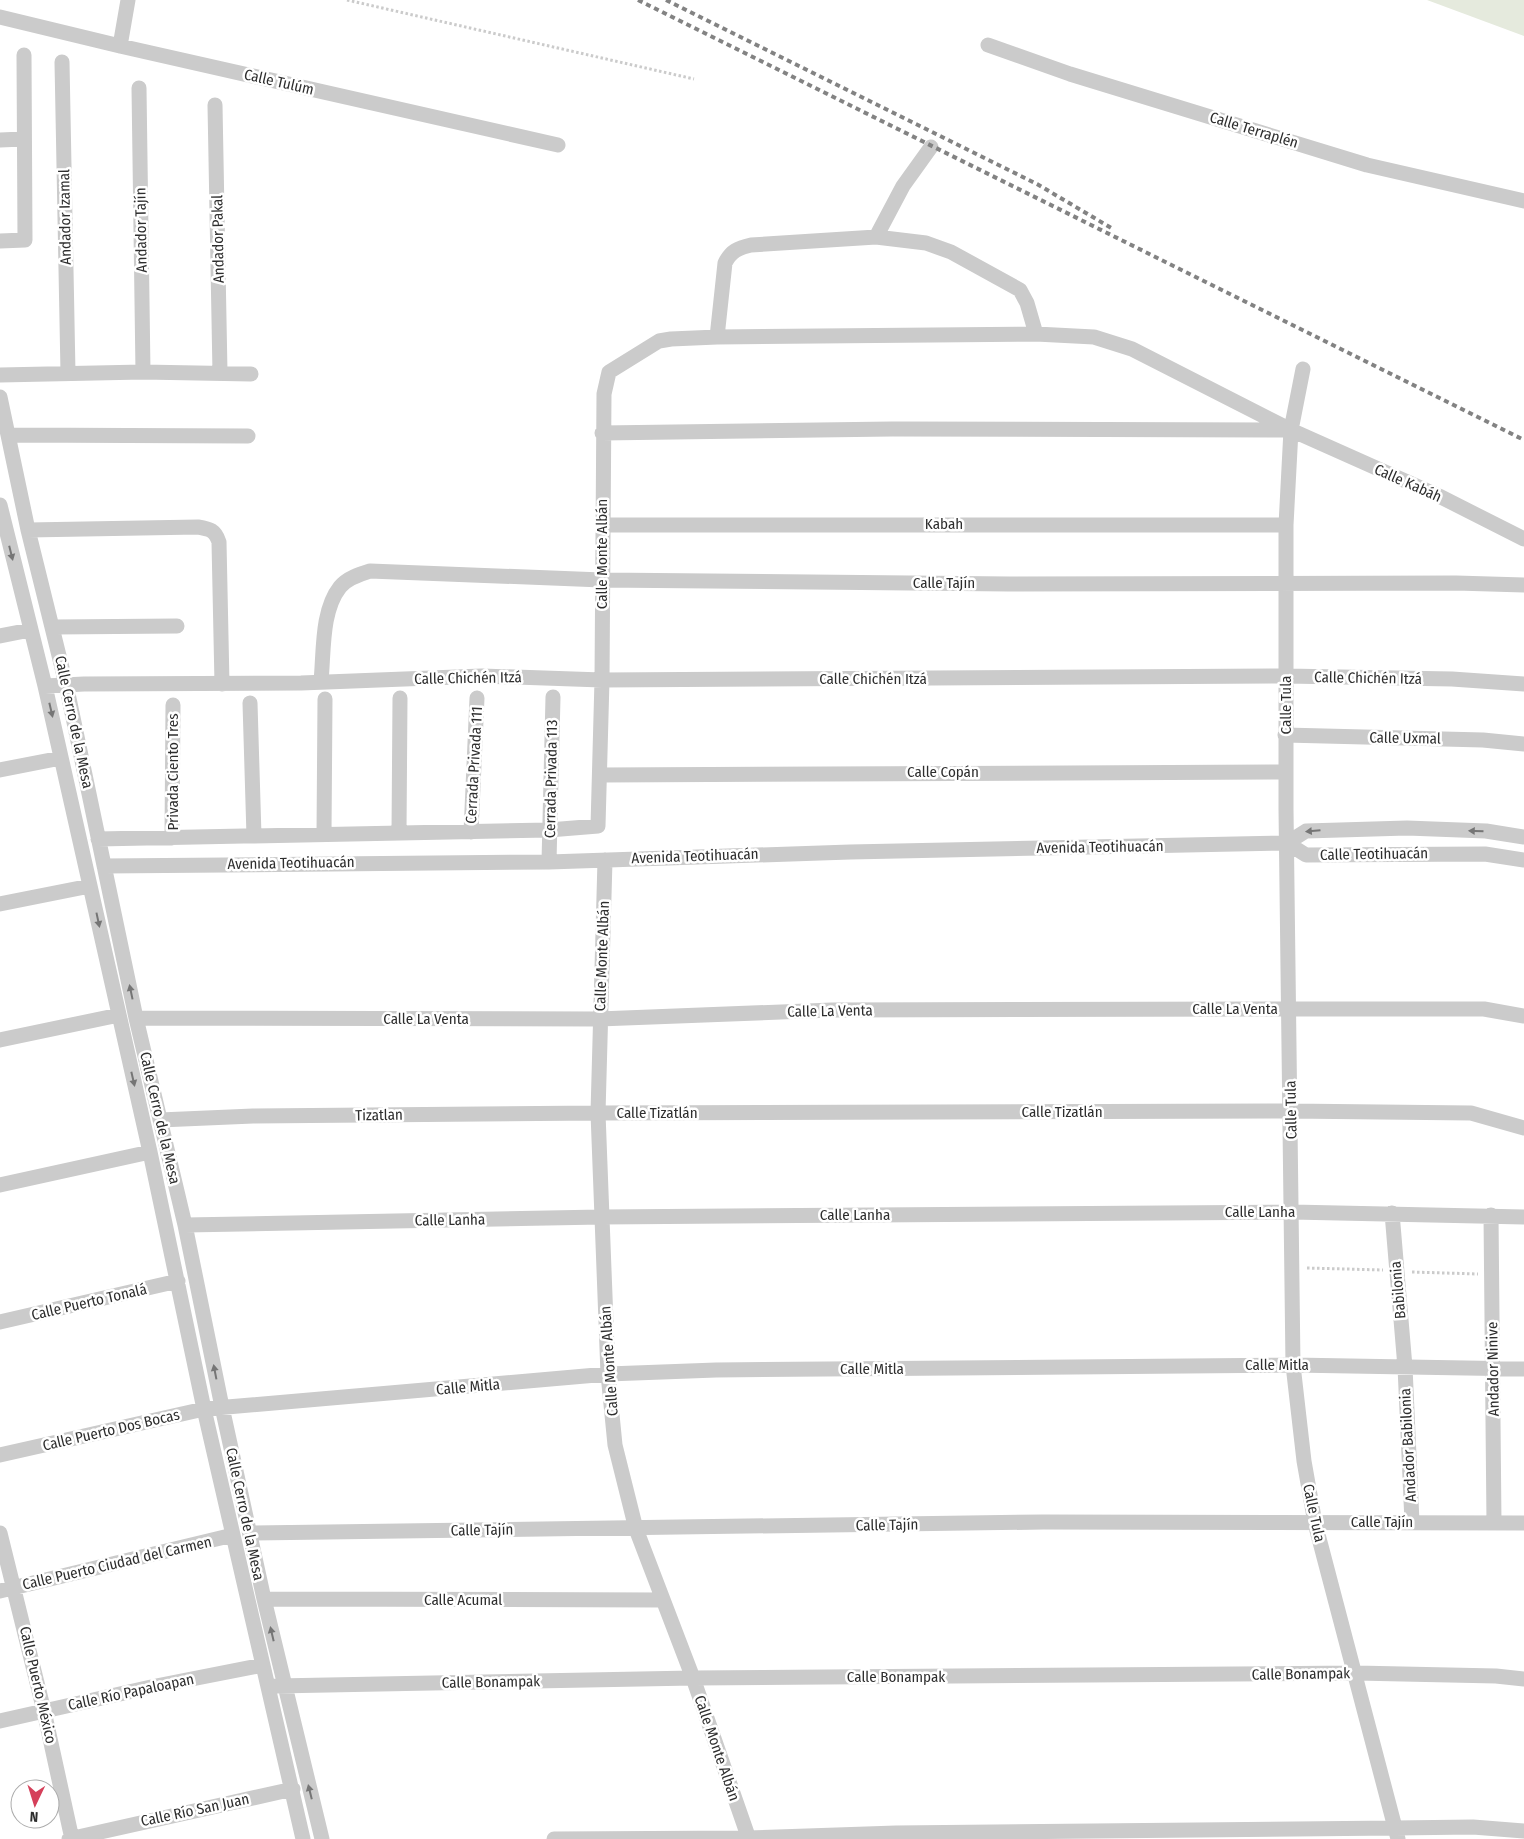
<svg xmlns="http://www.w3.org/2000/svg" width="1524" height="1839" font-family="'Fira Sans Condensed',sans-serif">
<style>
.green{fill:#e5eadd}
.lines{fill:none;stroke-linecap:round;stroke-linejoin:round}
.path{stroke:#cbcbcb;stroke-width:3;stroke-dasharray:2.5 2.5;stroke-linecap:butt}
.street{stroke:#cbcbcb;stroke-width:15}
.rail{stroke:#838383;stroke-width:4;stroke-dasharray:5 4;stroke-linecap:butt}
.oneway{fill:#757575}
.labels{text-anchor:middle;stroke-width:5;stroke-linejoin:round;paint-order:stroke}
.street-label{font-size:15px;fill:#2e2e2e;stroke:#fff}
</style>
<rect width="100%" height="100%" fill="#fff"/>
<path class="green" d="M1427,0H1524V36Z"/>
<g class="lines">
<path class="path" d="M347,0L694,79
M1307,1268L1383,1270
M1412,1272L1478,1274"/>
<path class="street" d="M0,17L120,46L558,145
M988,45L1070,74L1367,165L1524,201
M120,46L128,0
M62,62L68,373
M139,88L143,372
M215,105L220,373
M0,140L23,139
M876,237L903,186L931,147
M0,241L25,240L24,55
M717,337L725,263C731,251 738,248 751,245L876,237L926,243L951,252L1020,290L1027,303L1036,334
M1303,369L1291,430L1286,525V809L1293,1365L1304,1461L1315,1523L1398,1839
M0,375L143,372L251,374
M0,397L28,530L66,684L136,1018L185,1225L222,1407L264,1599L322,1839
M602,433L892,429L1287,430
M8,435L248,436
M0,505L45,686L150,1152L204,1409L303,1839
M603,525H1286
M28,530L198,527C210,529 215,530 219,542L222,684
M54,627L177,626
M0,636L30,630
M321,681C324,652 321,611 340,587C347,578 360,574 370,571L602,580L1009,584L1456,583L1524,585
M45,686L84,684L301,683L482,676L602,680L1286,676L1452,679L1524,684
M250,703L254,836
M1285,735L1483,740L1524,744
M0,770L61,758
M601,775L1286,772
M471,832L477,698
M399,833L400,698
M324,834L325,699
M172,838L173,705
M98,839L549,830L598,826L602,680L604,394L609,372L659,341L671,339L717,337L1036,334L1094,337L1132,349L1291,430L1439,496L1524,539
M1287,843L1306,831L1407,828L1486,831L1524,837
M1287,843L1306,855L1485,854L1524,860
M605,860L598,1113L608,1374L615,1445L636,1529L693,1678L749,1839
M549,862L553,697
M104,866L549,862L850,852L1287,843
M0,904L90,886
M136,1018L599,1019L832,1010L1290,1009H1484L1524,1016
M0,1040L119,1015
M160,1120L253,1116L598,1113L1290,1111L1471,1113L1524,1128
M0,1185L150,1152
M1392,1213L1405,1367L1412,1522
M1491,1215L1494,1522
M185,1225L601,1217L1292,1212L1524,1217
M0,1322L178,1281
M0,1455L204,1409L608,1374L716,1370L1293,1365L1524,1369
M0,1533L44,1711L72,1839
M250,1533L1043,1522L1524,1523
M0,1591L233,1535
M264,1599L662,1600
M276,1686L693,1678L1356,1673L1496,1676L1524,1679
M0,1721L151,1687L263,1665
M69,1839L293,1789
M554,1839L748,1838L896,1833L1395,1828L1473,1827L1524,1831"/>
<path class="rail" d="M638,0L1524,440
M666,0L1037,184L1113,229"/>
</g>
<defs><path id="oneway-solid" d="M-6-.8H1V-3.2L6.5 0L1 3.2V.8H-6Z" transform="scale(1.25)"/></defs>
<g class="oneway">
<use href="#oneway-solid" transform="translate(11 553) rotate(76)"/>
<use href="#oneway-solid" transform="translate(51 710) rotate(77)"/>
<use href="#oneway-solid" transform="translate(1313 831) rotate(175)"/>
<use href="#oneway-solid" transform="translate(1476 831) rotate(-178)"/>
<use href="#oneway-solid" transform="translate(98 920) rotate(78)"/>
<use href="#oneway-solid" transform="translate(131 992) rotate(-102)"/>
<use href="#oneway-solid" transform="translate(133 1079) rotate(77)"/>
<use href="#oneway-solid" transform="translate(215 1372) rotate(-101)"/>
<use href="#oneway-solid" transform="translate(272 1634) rotate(-103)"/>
<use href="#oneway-solid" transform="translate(310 1792) rotate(-104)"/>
</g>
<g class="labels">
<g class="street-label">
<text transform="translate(279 82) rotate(13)" y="5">Calle Tulúm</text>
<text transform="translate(1254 130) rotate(17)" y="5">Calle Terraplén</text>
<text transform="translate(65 217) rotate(-91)" y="5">Andador Izamal</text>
<text transform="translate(141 230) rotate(-91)" y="5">Andador Tajín</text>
<text transform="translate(218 239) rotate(-91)" y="5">Andador Pakal</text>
<text transform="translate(1408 483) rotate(24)" y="5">Calle Kabáh</text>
<text x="944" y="529">Kabah</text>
<text transform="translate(602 554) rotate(-90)" y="5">Calle Monte Albán</text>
<text x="944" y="588">Calle Tajín</text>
<text transform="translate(468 678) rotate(-1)" y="5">Calle Chichén Itzá</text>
<text transform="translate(1368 678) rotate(1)" y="5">Calle Chichén Itzá</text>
<text x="873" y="684">Calle Chichén Itzá</text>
<text transform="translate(1286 705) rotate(-90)" y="5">Calle Tula</text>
<text transform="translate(74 722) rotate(78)" y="5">Calle Cerro de la Mesa</text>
<text transform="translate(1405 738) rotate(1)" y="5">Calle Uxmal</text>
<text transform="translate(474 765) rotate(-87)" y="5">Cerrada Privada 111</text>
<text transform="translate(173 772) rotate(-90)" y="5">Privada Ciento Tres</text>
<text x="943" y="777">Calle Copán</text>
<text transform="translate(551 779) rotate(-89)" y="5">Cerrada Privada 113</text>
<text transform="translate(1100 847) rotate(-1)" y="5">Avenida Teotihuacán</text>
<text transform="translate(1374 854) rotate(-1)" y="5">Calle Teotihuacán</text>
<text transform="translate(695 856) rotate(-2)" y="5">Avenida Teotihuacán</text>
<text transform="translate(291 863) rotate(-1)" y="5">Avenida Teotihuacán</text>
<text transform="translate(602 956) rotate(-88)" y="5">Calle Monte Albán</text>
<text x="1235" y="1014">Calle La Venta</text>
<text transform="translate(830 1011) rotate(-1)" y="5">Calle La Venta</text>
<text x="426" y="1024">Calle La Venta</text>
<text transform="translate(1291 1110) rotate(-91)" y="5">Calle Tula</text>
<text x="1062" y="1117">Calle Tizatlán</text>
<text x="657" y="1118">Calle Tizatlán</text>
<text transform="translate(379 1115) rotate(-1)" y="5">Tizatlan</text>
<text transform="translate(160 1118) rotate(77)" y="5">Calle Cerro de la Mesa</text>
<text x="1260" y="1217">Calle Lanha</text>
<text x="855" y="1220">Calle Lanha</text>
<text transform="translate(450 1220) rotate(-1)" y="5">Calle Lanha</text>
<text transform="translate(1398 1290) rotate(-95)" y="5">Babilonia</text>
<text transform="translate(89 1302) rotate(-13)" y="5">Calle Puerto Tonalá</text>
<text transform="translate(609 1361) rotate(-94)" y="5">Calle Monte Albán</text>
<text x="1277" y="1370">Calle Mitla</text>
<text x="872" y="1374">Calle Mitla</text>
<text transform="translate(1493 1369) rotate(-91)" y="5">Andador Ninive</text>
<text transform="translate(468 1387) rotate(-5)" y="5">Calle Mitla</text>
<text transform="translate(111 1430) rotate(-13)" y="5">Calle Puerto Dos Bocas</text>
<text transform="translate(1408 1445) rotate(-93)" y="5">Andador Babilonia</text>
<text transform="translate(1314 1513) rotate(78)" y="5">Calle Tula</text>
<text transform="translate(245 1514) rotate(78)" y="5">Calle Cerro de la Mesa</text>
<text x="1382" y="1527">Calle Tajín</text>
<text transform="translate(887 1525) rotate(-1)" y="5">Calle Tajín</text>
<text transform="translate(482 1530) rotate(-1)" y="5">Calle Tajín</text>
<text transform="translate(117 1563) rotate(-13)" y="5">Calle Puerto Ciudad del Carmen</text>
<text x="463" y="1605">Calle Acumal</text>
<text transform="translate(1301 1674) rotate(-1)" y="5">Calle Bonampak</text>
<text x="896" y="1682">Calle Bonampak</text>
<text transform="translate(491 1682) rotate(-1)" y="5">Calle Bonampak</text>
<text transform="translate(38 1685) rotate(77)" y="5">Calle Puerto México</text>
<text transform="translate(131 1692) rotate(-12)" y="5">Calle Río Papaloapan</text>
<text transform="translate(717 1748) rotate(71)" y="5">Calle Monte Albán</text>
<text transform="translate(195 1810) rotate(-12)" y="5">Calle Río San Juan</text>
</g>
</g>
<g transform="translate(35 1804) rotate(184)"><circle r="24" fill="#ffffff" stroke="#ababab"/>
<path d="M0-4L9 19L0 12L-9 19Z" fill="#d5405a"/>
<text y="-8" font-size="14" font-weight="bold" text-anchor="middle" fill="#2e2e2e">N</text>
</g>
</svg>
